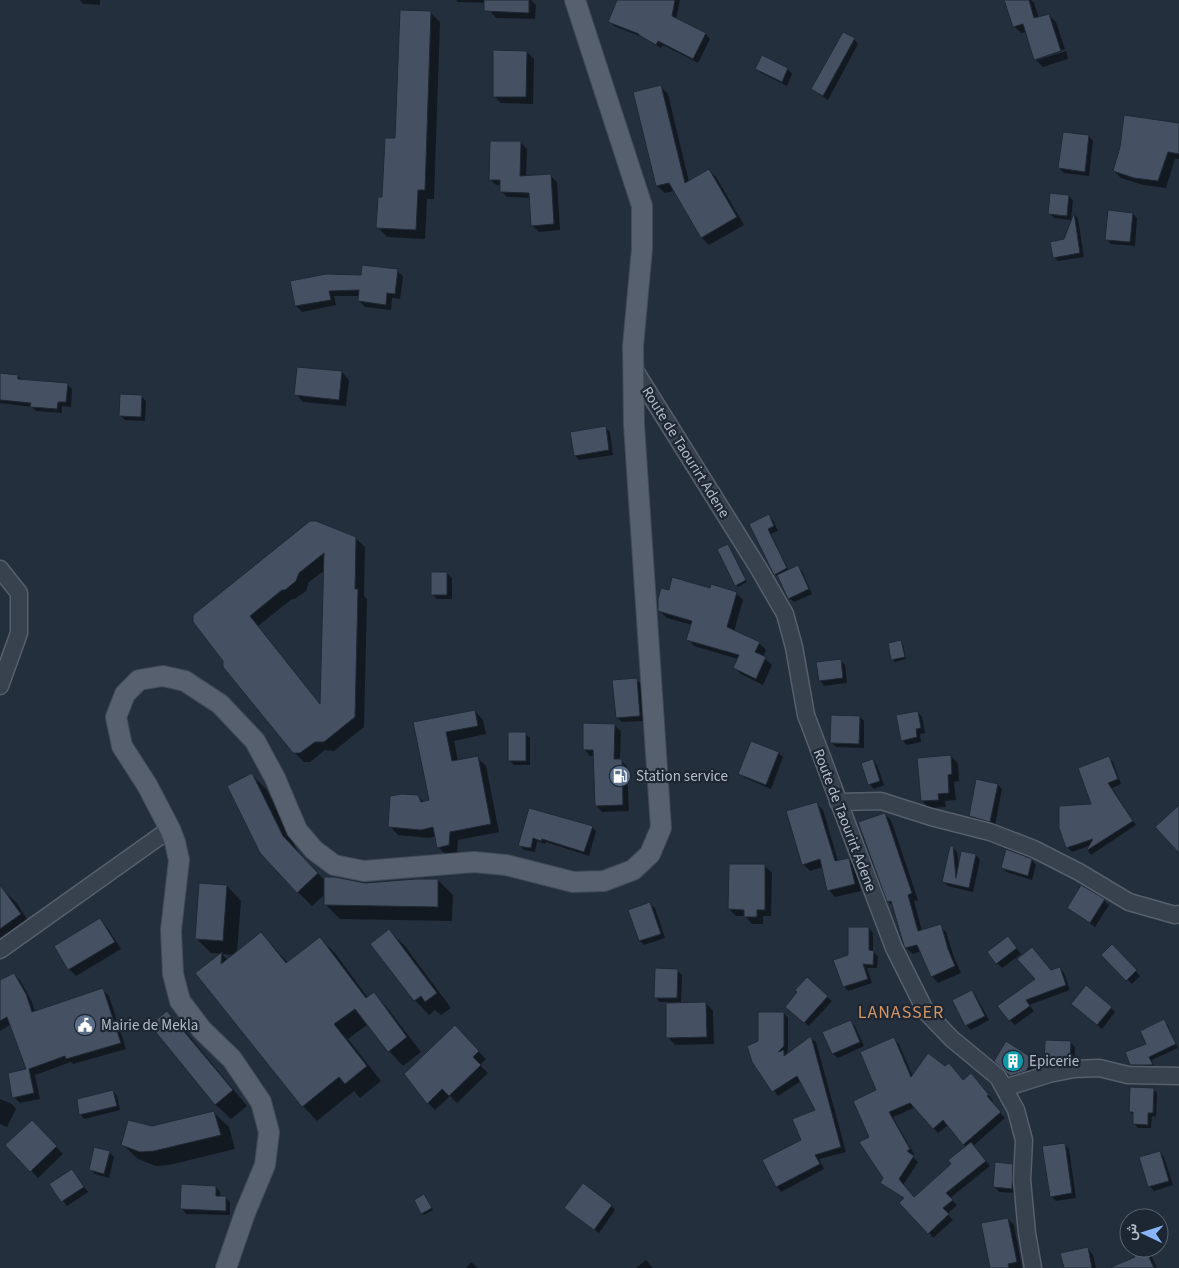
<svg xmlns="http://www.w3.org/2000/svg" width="1179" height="1268" font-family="'Source Sans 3',Vazirmatn,sans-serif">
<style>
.shadow{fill:#0007;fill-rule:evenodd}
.building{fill:#455162;stroke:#1f2835;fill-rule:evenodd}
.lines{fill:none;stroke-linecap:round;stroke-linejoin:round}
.minor-casing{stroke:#565f6c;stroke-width:19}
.major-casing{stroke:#414a57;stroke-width:22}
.minor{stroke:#38414e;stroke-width:16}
.major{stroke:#56606e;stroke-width:20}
.labels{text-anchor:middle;stroke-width:4.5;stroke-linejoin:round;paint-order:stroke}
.street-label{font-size:15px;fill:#b4bcc9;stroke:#1d2633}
.poi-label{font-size:15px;fill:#b4bcc9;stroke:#1d2633;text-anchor:start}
.quarter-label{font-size:18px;letter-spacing:1px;fill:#d59563;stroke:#1d2633}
</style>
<rect width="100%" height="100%" fill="#242f3e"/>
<path class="shadow" d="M80,0H100V5L83,4Z
M456,0H531L536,5L535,19L496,18L490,11V3L458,2Z
M619,0H680L676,19L706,34L710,39L698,63L663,45L661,48L642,37L614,26L610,21Z
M1014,0H1031L1034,3L1039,18L1049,15L1056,22L1065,49L1038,58V60L1066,51L1068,59L1043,67L1035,59L1027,32L1021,33L1014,26Z
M431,13L440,22L434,199H427L425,239L387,237L378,227L396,139Z
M854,39L858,44L828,100L813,89Z
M527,52L534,59L533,104L501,103L494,96Z
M762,57L788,69L792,74L787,86L761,73L757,69Z
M660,86L668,94L689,182L709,170L716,177L744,225L709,245L702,238L674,191L665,193L657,186L635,93Z
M1179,124V159H1175L1166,188L1143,185L1121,178L1114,171Z
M1089,136L1093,141L1089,176L1064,173L1059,168Z
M521,143L527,149L526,177L551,176L557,182L560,230L539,232L533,226L531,198L507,197L501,191V185H496L490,179Z
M1068,196L1073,200L1071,220L1054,218L1049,213Z
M1133,214L1137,218L1135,246L1111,244L1106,239Z
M1075,215L1078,219L1084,257L1058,261L1054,257L1065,240Z
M397,271L403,276L400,299L392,298L391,310L365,307L359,301L360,296H334L336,305L302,312L296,306L292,282L362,276Z
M298,368L342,372L349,380L346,406L303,402L296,394Z
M0,374L18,376L22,380L68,385L72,389L71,407L62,406V413L36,411L32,407L0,403Z
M141,396L146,401L145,421L125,420L120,415Z
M605,428L610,432L613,455L579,460L575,455Z
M768,516L773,520L778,531L771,534L789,571L797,567L802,571L812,594L794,602L789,598L780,579L775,574L750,525Z
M355,538L365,547L364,596L367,599L364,727L334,751L325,750L310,762H304L294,752L225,660L195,615ZM325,570L321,705L258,626L292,599H295L306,591L309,582Z
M729,547L747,582L738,587L736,585Z
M447,573L452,578V599H437L432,594Z
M711,589L736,593L743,600L734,631L759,643L766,650L763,657L772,665L763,685L741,674L734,667L738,659L694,646L688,639L692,625L667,618L660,611L670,592Z
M901,642L903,644L906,659L895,662L893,660Z
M840,660L845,665L847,683L824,686L820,681Z
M636,679L641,684L644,721L622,722L617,718Z
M475,711L483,720L486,734L454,741L458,761L477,757L486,766L499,832L458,840L457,854L447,856L438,847L436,836L430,838L398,835L390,826L417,796L424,802L430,800L415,723Z
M918,712L922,717L925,733L920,734L921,742L907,745L902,740Z
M860,717L864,721V748L836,747L831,742Z
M614,725L621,731L620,760L627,766L629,811L602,812L596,805L595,756H590L584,749Z
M525,734L530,738V765H514L509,760Z
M778,753L783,757L771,789L745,778L740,774Z
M951,756L958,764L959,781L954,782L956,800L945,801L946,807L929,808L922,801Z
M1109,758L1113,762L1121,784L1112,788L1136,825L1091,855L1088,851L1091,845L1072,852L1067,847L1093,806Z
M873,760L877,765L884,785L874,789L869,784Z
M252,775L267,790L298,852L326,882L365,884L438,880L453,895L452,921L340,919L325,904V894L312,906L298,892Z
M998,785L1002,789L995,826L975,820L970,816Z
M816,803L823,810L838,861L849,859L855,866L861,891L835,897L829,890L823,867L810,871L803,864Z
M530,809L592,827L596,831L589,856L546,842L545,844L537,841L535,852L524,850L520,845Z
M884,814L891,820L918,900L914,901L922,931L940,926L946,932L954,957L961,973L938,983L932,976L921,951L913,954L906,948L895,908L888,901Z
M953,848L957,852L959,867L976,855L980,860L973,892L948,886L944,882Z
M1007,851L1032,860L1036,865L1032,880L1007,872L1002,868Z
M765,866L772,873L771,916H763V924H752L745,916H736L729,909Z
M227,886L241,901L237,952L261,933L288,963L320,938L335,953L368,998L374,994L388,1009L421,1052L403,1066L389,1051L368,1024L348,1039L381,1081L360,1098L354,1091L317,1121L303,1106L197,974L222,954L211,953L196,938ZM222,954L234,955L228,960Z
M0,888L16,902L34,930L0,954Z
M1104,900L1109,905L1095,927L1068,908Z
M650,904L655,908L665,938L644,945L640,941Z
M100,919L107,927L121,949L76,976L69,969Z
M869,928L873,933V952L878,956L877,968H867L872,983L848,991L844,986L849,956Z
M389,931L404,945L451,1008L441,1015L435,1010L429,1015L415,1000Z
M1012,943L1021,954L1002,968L997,963Z
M1112,946L1140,976L1132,984L1103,955Z
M1060,968L1064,973L1070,990L1029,1005L1034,1011L1015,1025L1010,1020L1036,980Z
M677,970L682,975L681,1004L706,1003L713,1011L714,1044L675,1045L668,1037L667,1002H660L655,997Z
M13,974L20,980L32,1002L35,1012L103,990L109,996L126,1049L73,1064L71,1062L35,1075L40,1099L20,1103L14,1097L28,1070L11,1024L0,1031V982Z
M972,991L976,996L989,1020L971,1030L966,1025L953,1001Z
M827,997L832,1001L809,1026L791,1011Z
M1077,1008H1111L1115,1012L1102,1029Z
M167,1012L182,1027L247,1106L231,1119L216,1105L151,1025Z
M784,1013L788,1018V1051L784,1056L811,1038L816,1042L846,1152L819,1159L824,1169L781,1192L777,1187L763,1160L802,1140L817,1111L801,1081L778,1096L753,1062L760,1042Z
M850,1021L855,1026L864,1046L838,1058L833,1054L824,1033Z
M1164,1021L1168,1025L1178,1048L1152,1060L1155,1069L1135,1068L1131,1064L1148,1045Z
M455,1027L486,1059L480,1065L488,1073L457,1103L450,1096L435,1110L428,1103Z
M894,1039L899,1044L913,1077L963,1081L976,1080L993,1100L991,1102L1005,1118L973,1146L990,1166L950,1198L957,1205L947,1214L953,1220L933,1238L905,1199L881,1183L884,1178L870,1137L878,1091ZM916,1107L938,1133L948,1125L966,1147L952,1164L915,1198L903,1185L918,1162L912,1156L914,1154L893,1117Z
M1070,1042L1075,1047L1074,1064L1050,1069L1046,1064Z
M995,1060H1033L1040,1067L1033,1078L1018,1082Z
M1153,1089L1157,1093L1156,1117L1152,1116L1151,1128H1138L1134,1124V1116L1130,1112Z
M113,1091L117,1096L120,1110L84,1119L80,1114Z
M0,1099L12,1104L16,1109L7,1127L0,1124Z
M214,1113L229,1127L235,1149L169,1165L156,1166L138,1159L123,1145L152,1128Z
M32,1122L63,1154L38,1178L7,1145Z
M1064,1144L1069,1149L1076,1198L1056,1201L1051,1196Z
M109,1152L114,1157L109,1178L95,1174L90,1169Z
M1160,1152L1164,1157L1173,1185L1154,1191L1150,1186Z
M1012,1165L1017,1169V1193L999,1192L995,1187Z
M72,1170L88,1192L67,1206L51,1185Z
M216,1187L220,1192V1197L226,1198L230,1202V1215L186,1214L182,1209Z
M426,1198L433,1210L424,1215L422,1213Z
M611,1206L615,1210L599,1233L571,1212Z
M1130,1215L1133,1218H1129V1236L1123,1218Z
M1008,1219L1014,1225L1022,1268H991Z
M1133,1248H1156L1157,1250L1150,1253L1157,1268H1127L1136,1257Z
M1088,1249L1093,1255L1096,1268H1065Z
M646,1260L653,1268H636Z
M471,1262L478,1268H466Z"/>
<path class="building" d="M484,0H529V13L484,11Z
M617,0H675L672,16L706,33L693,59L658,41L656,45L639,35V34L608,22Z
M1004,0H1029L1034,18L1049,14L1061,51L1034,60L1023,24L1013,27Z
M400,10L431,11L425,190H418L416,230L376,228L378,197H382L385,138H395Z
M843,32L855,38L823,96L811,89Z
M493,50L527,51L526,97H493Z
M762,55L788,68L782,82L755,69Z
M661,85L685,183L709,169L737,217L701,238L669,183L656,186L633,92Z
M1124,115L1179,123V154L1168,152L1158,181L1134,178L1113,171L1120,147Z
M1063,132L1089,135L1085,172L1058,168Z
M490,141H521L520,176L551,174L554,224L531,226L529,193L500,192V180H489Z
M1050,193L1069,195L1067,216L1048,214Z
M1108,210L1133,213L1130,242L1105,240Z
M1074,213L1080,253L1053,258L1050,242L1064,239Z
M362,265L398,269L395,294L387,293L386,305L358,301L359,290L329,291L331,300L295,306L290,281L326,274L361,275Z
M297,367L342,371L339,400L294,395Z
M0,373L18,375V379L68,383L66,402H58L57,409L30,407L31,403L0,400Z
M120,394L142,395L141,417L119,416Z
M606,426L609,450L574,456L570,432Z
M769,514L774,526L768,529L787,568L774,575L749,524Z
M310,521H316L356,537L355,589H358L355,717L324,742H315L300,753H293L223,667V661L193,622V615ZM324,553L320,704L250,616L282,590H285L296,581L299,573Z
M728,544L746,580L735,586L717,549Z
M798,565L809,589L788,599L777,575Z
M431,572H447V595H431Z
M672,577L710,588L711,584L737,592L727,627L760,642L755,652L766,657L756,679L733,668L739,655L686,640L692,621L658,611V599L661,588L669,590Z
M901,640L905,657L891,660L888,643Z
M841,659L843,678L819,681L816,662Z
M637,678L640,716L616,718L612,680Z
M475,710L478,726L446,732L452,761L478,756L491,824L450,832L449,845L437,848L433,827L421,830L388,827L390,796L402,794L418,795L421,802L429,800L413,722Z
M918,711L921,728L916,729L917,737L901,741L896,715Z
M831,715L860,716L859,744L830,743Z
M583,723L615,724L614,759H622L623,805L595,806L593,750H583Z
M508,732H526V761H508Z
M751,741L779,752L766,785L738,774Z
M951,755L952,774L948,775L949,793L938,794L939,800L921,801L917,758Z
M1109,756L1118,779L1108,783L1133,821L1086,851L1093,839L1066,848L1059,828V806L1091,804L1078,768Z
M873,759L880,781L868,785L861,763Z
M252,773L283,836L318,873L297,893L260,853L227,786Z
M976,779L998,784L990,822L969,816Z
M817,802L835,861L849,858L855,884L827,891L820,859L802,865L786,811Z
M1179,805V853L1155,827Z
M529,808L593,826L584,852L542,839L541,841L533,838L531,848L518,846Z
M885,813L912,893L908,895L918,931L941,924L948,949L955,966L931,977L917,945L905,948L904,946L891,901L887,902L858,822Z
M950,846H953L956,878L961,851L976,854L969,888L942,882Z
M1006,849L1032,859L1028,876L1001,868Z
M729,864H765V910H757V917H744V910L728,909Z
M324,877H335L365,883L416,879H438V907L324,905Z
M199,883L227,885L223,941L195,939Z
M0,885L21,914L0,929Z
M1081,885L1105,899L1090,923L1067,908Z
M650,902L661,934L639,941L628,910Z
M100,918L115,942L68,970L54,946Z
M848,927H869V950L874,951L873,965L863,964L868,979L843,987L833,960L848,955Z
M389,929L437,993L425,1002L421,996L414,1001L370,944Z
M261,932L286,963L320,937L366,998L374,992L407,1037L388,1052L355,1009L334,1024L367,1066L345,1084L339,1077L302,1107L195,973L222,952L221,964Z
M1008,936L1017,948L996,964L987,952Z
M1112,944L1137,970L1126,981L1101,955Z
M1032,947L1051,970L1060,967L1066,985L1026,1000L1030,1006L1009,1021L997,1006L1035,979L1017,959Z
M655,968L678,969L677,998H654Z
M14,973L26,994L32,1012L103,988L121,1043L66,1059L65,1056L29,1069L34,1093L12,1098L8,1073L26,1069L7,1017L0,1021V980Z
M807,977L828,996L804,1023L785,1007L797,992L795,990Z
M1086,985L1112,1007L1097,1025L1071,1004Z
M972,990L985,1016L965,1026L952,1000Z
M706,1002L707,1037L666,1038V1003Z
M167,1011L233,1090L215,1105L150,1025Z
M758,1012H784V1046L778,1052L784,1050V1056L811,1036L841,1147L815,1155L820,1164L776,1187L762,1160L801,1140L792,1119L815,1110L797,1076L772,1092L752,1062L747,1046L758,1041Z
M1164,1019L1176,1044L1149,1057L1153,1065H1130L1125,1052L1146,1044L1140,1031Z
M851,1020L860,1042L832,1054L822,1032Z
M455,1025L479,1051L473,1057L481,1065L449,1096L442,1089L427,1104L404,1074Z
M894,1037L911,1077L928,1053L945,1066L949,1063L963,1080L971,1073L989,1095L987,1096L1001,1112L963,1145L943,1120L933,1129L910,1103L889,1112L910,1149L907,1151L914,1156L899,1179L914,1197L951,1164L948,1160L971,1142L986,1161L946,1193L953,1200L943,1208L949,1214L928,1234L899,1203L904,1198L880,1183L883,1178L859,1142L869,1137L853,1101L876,1090L860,1052Z
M1045,1040L1071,1041L1070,1060L1044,1065Z
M1006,1041L1034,1059L1026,1071L1010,1076L994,1061Z
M1130,1087L1154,1088L1153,1113H1148V1125L1133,1124V1112H1129Z
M113,1090L117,1106L79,1115L77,1099Z
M214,1111L221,1135L154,1151L140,1152L121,1145L128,1120L152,1126Z
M32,1120L57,1146L30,1172L5,1145Z
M1065,1143L1072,1193L1050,1197L1042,1146Z
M94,1147L110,1151L104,1174L89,1170Z
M1160,1151L1169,1181L1148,1187L1139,1157Z
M995,1162L1013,1164L1012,1189L993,1187Z
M72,1169L84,1187L61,1202L49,1184Z
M583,1183L612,1205L594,1230L564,1208Z
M181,1184L216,1186V1196H226V1211L180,1209Z
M424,1194L432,1208L421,1214L414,1200Z
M1008,1218L1017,1262L1008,1264L1009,1268H990L981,1223Z
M1088,1247L1092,1268H1064L1060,1253Z
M1132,1248H1145L1154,1268H1109L1135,1257Z"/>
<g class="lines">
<g class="minor-casing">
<path id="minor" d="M634,369L759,569L785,614L794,647L806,715L894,948L926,1012L952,1039L998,1077L1016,1110L1024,1140L1022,1180L1027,1233L1033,1268
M0,569L19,593V633L0,686
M838,802L881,801L931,817L990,832L1034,849L1079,872L1129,902L1175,915L1179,914
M0,950L170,829
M1004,1088L1049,1074L1074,1069L1099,1068L1128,1075L1179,1076"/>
</g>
<g class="major-casing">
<path id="major" d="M226,1268L245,1213L265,1165L269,1132L261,1102L232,1059L202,1030L180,1001L173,974L171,930L179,860L175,842L170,829L147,785L122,746L116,717L125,694L139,680L163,676L185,681L220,704L255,741L275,778L297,830L314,850L334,865L364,871L474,862L506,865L573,882L604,881L633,870L650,854L661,828L634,425L633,346L642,249V206L575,0"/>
</g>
<use href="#minor" class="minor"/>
<use href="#major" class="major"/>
</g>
<defs>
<g id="fuel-disc" transform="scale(1.125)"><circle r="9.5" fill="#5c6f8a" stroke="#1d2633"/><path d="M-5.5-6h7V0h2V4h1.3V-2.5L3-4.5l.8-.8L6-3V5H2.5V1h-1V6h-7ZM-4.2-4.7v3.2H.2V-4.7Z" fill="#fff"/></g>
<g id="civic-disc" transform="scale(1.125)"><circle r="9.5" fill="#5c6f8a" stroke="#1d2633"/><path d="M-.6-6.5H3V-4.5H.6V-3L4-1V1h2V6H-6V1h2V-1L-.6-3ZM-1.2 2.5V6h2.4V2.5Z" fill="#fff"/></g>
<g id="building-disc" transform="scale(1.125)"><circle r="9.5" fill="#0f9aa8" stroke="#1d2633"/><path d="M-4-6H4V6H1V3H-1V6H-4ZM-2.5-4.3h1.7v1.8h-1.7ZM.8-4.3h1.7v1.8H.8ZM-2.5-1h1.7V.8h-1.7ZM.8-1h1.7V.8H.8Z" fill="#fff"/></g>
</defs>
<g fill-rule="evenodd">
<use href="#fuel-disc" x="620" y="776"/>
<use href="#civic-disc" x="85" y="1025"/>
<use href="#building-disc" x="1013" y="1061"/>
</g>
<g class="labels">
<g class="street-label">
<text transform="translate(686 452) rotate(58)" y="5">Route de Taourirt Adene</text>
<text transform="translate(845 820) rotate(69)" y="5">Route de Taourirt Adene</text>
</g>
<g class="poi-label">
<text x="636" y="781">Station service</text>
<text x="101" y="1030">Mairie de Mekla</text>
<text x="1029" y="1066">Epicerie</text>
</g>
<g class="quarter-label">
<text x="901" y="1018">LANASSER</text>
</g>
</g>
<g transform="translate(1144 1233) rotate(274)"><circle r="24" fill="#1d2633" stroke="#59626f"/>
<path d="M0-4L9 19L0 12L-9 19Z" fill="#8ab4f8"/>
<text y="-8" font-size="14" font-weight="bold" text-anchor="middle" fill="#b4bcc9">ش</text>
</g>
</svg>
